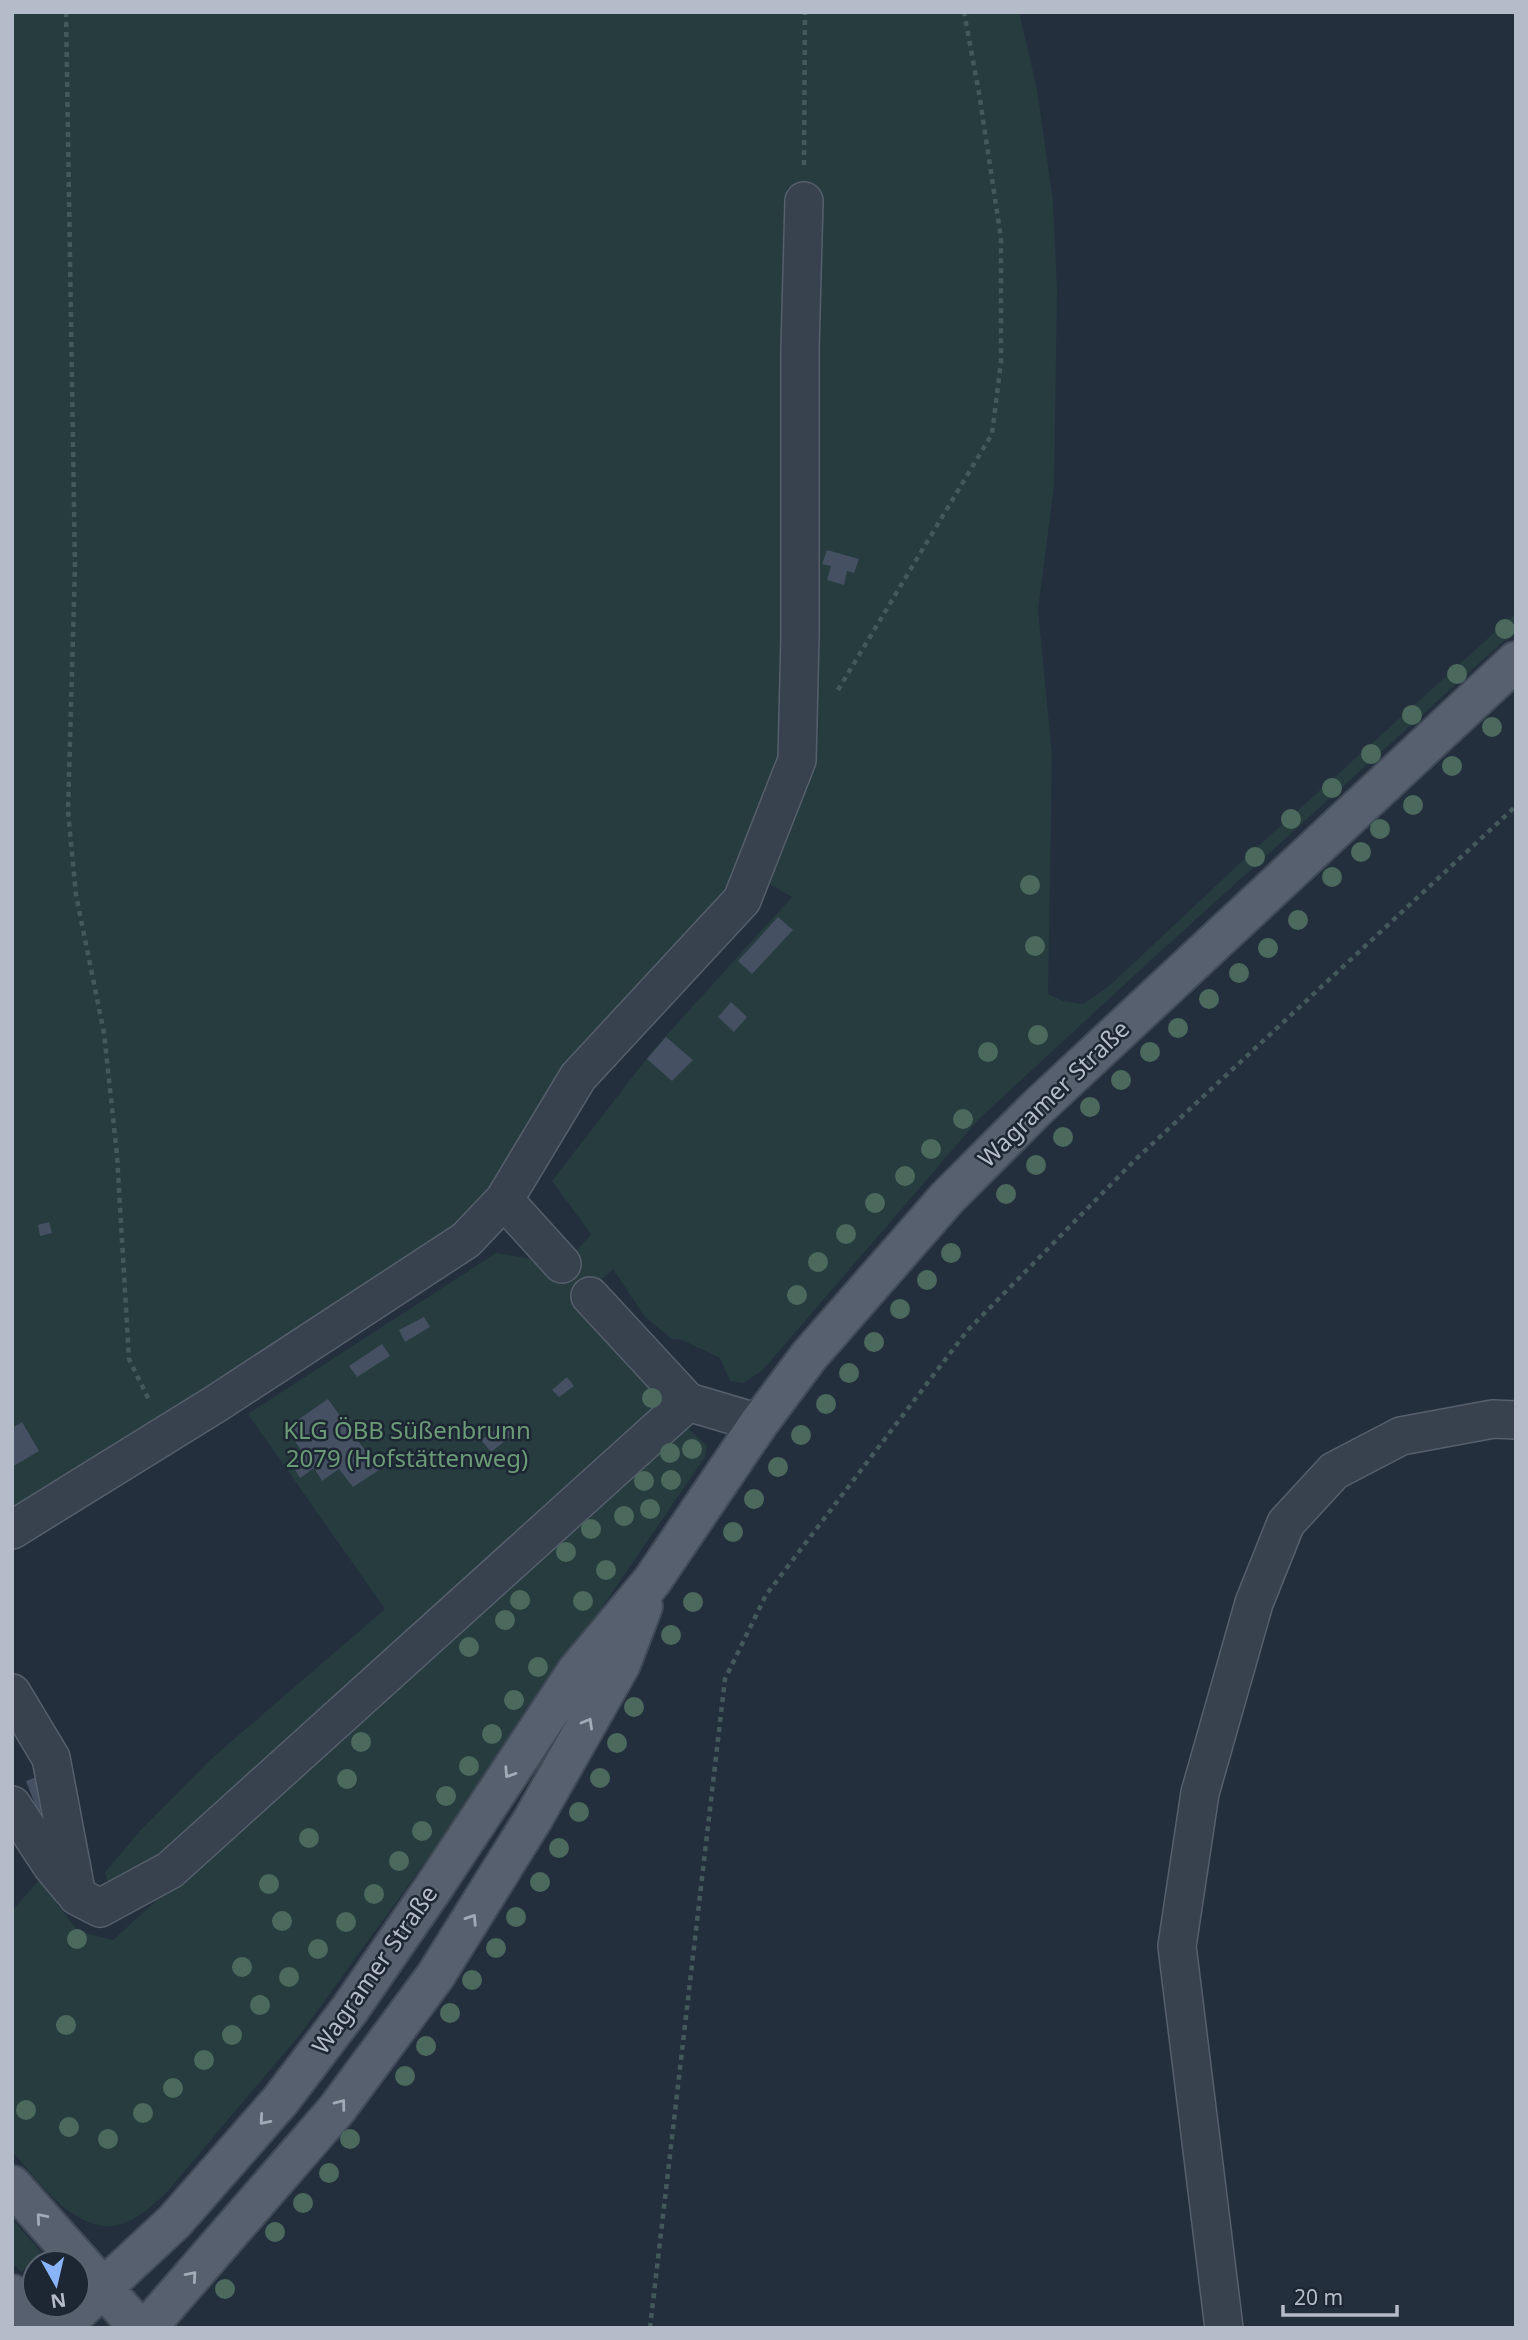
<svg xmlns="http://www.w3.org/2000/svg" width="1528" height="2340" font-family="'Noto Sans',sans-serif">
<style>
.green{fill:#263c3f}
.building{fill:#455162}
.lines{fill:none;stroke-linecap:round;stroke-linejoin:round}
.minor-casing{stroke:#565f6c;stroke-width:40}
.major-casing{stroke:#414a57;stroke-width:42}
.path{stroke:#44595c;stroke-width:4.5;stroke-dasharray:5 5;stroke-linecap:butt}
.minor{stroke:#38414e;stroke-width:37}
.major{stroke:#56606e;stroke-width:38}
.tree{fill:#4b6a5d}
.oneway{stroke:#a1aab7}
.labels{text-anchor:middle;stroke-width:5;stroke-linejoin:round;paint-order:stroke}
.street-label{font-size:24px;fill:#b4bcc9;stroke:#1d2633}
.park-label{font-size:24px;fill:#6b9a76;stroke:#1d2633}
</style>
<rect width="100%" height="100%" fill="#242f3e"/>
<path class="green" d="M12,12H1019L1037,89L1053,201L1057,290L1054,486L1038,610L1052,755L1048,994L1063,1001L1083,1004L1108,987L1253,851L1516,613V630L1151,960L979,1119L762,1371L743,1383L730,1381L720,1358L680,1339H672L645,1317L613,1269L578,1302L658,1385L662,1402L144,1877L108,1884L105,1872L139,1832L211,1759L385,1609L248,1414L496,1253L543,1261L553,1278L591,1234L552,1181L654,1049L792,897L769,884L805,768L813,187H787L781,775L732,897L471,1220L12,1520Z
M687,1427L707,1446L705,1457L468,1803L302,2032L167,2192C153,2205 138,2220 118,2225C76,2235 36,2179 12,2151V1911L39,1880L78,1931L113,1940L482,1605Z
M12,2219L43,2254L21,2272L12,2262Z"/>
<path class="building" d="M827,550L859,559L854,573L847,571L844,585L827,580L831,566L822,564Z
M778,917L793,930L752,974L738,961Z
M731,1002L747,1017L734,1032L718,1017Z
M666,1037L693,1060L672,1081L647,1059Z
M49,1222L52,1233L40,1236L38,1225Z
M424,1317L430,1327L405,1342L399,1330Z
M382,1344L390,1356L357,1377L349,1366Z
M567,1377L574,1386L559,1397L552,1390Z
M328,1399L379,1470L353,1487L339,1469L322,1481L314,1468L300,1478L292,1465L305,1456L286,1428Z
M22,1422L39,1451L12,1467V1428Z
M506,1423L514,1434L491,1452L481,1440Z
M39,1776L51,1806L38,1812L26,1781Z"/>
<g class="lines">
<g class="minor-casing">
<path id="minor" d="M504,1200L562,1264
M590,1296L688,1402
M12,1530L217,1403L466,1240L504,1200L578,1077L742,900L797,760L800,636V349L804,201
M12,1693L51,1758L77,1896L100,1908L170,1870L688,1402L759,1423
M12,1805L52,1866L72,1890
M1224,2328L1177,1946L1200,1793L1254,1603L1286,1523L1334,1471L1401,1436L1493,1419L1516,1420"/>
</g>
<g class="major-casing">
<path id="major" d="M12,2185L139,2328
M12,2294L43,2328
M60,2328L175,2221L280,2101L350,2009L434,1887L576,1672L652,1581L759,1423L809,1356L947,1198L1038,1107L1516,661
M147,2328L337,2109L436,1975L533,1819L621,1664L643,1606"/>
</g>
<path class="path" d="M66,12L75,567L68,811L76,895L104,1033L117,1155L129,1359L150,1402
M804,165L805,12
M838,690L992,434L1001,362V238L979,93L964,12
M650,2328L725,1679L766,1595L967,1331L1136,1159L1516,806"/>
<use href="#minor" class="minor"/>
<use href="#major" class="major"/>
</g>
<g class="tree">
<circle cx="1505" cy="629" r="10"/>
<circle cx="1457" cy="674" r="10"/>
<circle cx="1412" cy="715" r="10"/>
<circle cx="1492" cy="727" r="10"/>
<circle cx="1371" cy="754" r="10"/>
<circle cx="1452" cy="766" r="10"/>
<circle cx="1332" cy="788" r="10"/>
<circle cx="1413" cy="805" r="10"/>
<circle cx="1291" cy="819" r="10"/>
<circle cx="1380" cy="829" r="10"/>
<circle cx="1361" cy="852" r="10"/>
<circle cx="1255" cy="857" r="10"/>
<circle cx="1332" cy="877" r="10"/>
<circle cx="1030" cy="885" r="10"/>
<circle cx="1298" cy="920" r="10"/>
<circle cx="1035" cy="946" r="10"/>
<circle cx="1268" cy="948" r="10"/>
<circle cx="1239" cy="973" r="10"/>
<circle cx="1209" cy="999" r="10"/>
<circle cx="1178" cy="1028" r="10"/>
<circle cx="1038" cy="1035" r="10"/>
<circle cx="988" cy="1052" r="10"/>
<circle cx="1150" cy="1052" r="10"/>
<circle cx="1121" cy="1080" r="10"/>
<circle cx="1090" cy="1107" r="10"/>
<circle cx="963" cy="1119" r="10"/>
<circle cx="1063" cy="1137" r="10"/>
<circle cx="931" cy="1149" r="10"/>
<circle cx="1036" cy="1165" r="10"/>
<circle cx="905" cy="1176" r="10"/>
<circle cx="1006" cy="1194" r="10"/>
<circle cx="875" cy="1203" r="10"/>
<circle cx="846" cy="1234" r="10"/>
<circle cx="951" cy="1253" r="10"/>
<circle cx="818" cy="1262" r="10"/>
<circle cx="927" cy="1280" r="10"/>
<circle cx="797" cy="1295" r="10"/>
<circle cx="900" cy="1309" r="10"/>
<circle cx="874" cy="1342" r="10"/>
<circle cx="849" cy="1373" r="10"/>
<circle cx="652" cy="1398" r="10"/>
<circle cx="826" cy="1404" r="10"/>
<circle cx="801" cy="1435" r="10"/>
<circle cx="692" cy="1449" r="10"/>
<circle cx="670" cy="1453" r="10"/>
<circle cx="778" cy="1467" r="10"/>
<circle cx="671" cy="1480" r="10"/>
<circle cx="644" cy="1481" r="10"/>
<circle cx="754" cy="1499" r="10"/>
<circle cx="650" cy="1509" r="10"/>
<circle cx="624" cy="1516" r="10"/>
<circle cx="591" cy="1529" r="10"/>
<circle cx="733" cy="1532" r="10"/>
<circle cx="566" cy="1552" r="10"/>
<circle cx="606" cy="1570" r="10"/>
<circle cx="520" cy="1600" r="10"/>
<circle cx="583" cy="1601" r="10"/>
<circle cx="693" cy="1602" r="10"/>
<circle cx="505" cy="1620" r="10"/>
<circle cx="671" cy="1635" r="10"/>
<circle cx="469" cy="1647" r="10"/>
<circle cx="538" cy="1667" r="10"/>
<circle cx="514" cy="1700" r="10"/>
<circle cx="634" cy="1707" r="10"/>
<circle cx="492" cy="1734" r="10"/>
<circle cx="361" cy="1742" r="10"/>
<circle cx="617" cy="1743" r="10"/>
<circle cx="469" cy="1766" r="10"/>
<circle cx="600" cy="1778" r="10"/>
<circle cx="347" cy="1779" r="10"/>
<circle cx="446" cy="1796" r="10"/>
<circle cx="579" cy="1812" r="10"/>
<circle cx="422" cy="1831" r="10"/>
<circle cx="309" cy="1838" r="10"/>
<circle cx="559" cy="1848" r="10"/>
<circle cx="399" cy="1861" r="10"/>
<circle cx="540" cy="1882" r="10"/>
<circle cx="269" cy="1884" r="10"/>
<circle cx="374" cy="1894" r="10"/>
<circle cx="516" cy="1917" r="10"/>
<circle cx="282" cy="1921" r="10"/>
<circle cx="346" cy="1922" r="10"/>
<circle cx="77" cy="1939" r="10"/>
<circle cx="496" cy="1948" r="10"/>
<circle cx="318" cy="1949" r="10"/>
<circle cx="242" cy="1967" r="10"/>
<circle cx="289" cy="1977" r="10"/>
<circle cx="472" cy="1980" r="10"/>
<circle cx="260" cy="2005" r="10"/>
<circle cx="450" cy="2013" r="10"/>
<circle cx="66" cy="2025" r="10"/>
<circle cx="232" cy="2035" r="10"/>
<circle cx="426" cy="2046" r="10"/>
<circle cx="204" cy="2060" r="10"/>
<circle cx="405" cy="2076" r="10"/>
<circle cx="173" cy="2088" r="10"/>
<circle cx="26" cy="2110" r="10"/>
<circle cx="143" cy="2113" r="10"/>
<circle cx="69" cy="2127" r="10"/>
<circle cx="108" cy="2139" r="10"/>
<circle cx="350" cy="2139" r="10"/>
<circle cx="329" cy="2173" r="10"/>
<circle cx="303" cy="2203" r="10"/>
<circle cx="275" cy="2232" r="10"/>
<circle cx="225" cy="2289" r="10"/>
</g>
<defs><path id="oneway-chevron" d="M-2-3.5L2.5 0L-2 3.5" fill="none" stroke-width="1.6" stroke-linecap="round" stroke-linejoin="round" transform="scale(1.75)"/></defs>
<g class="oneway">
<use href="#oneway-chevron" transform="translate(588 1723) rotate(-60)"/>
<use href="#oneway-chevron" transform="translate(509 1773) rotate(123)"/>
<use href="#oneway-chevron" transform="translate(472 1919) rotate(-57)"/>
<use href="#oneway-chevron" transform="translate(341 2104) rotate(-53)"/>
<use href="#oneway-chevron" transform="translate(264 2120) rotate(131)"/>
<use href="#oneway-chevron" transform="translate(41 2218) rotate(-131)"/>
<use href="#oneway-chevron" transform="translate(192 2276) rotate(-49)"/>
</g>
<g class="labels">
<g class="street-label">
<text transform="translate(1054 1094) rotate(-44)" y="8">Wagramer Straße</text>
<text transform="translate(375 1970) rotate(-55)" y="8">Wagramer Straße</text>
</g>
<g class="park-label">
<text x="407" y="1439">KLG ÖBB Süßenbrunn<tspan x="407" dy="28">2079 (Hofstättenweg)</tspan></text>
</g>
</g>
<rect width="1528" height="2340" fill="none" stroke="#b4bcc9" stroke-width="28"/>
<g transform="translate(56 2284) rotate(172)"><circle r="33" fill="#1d2633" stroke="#59626f" stroke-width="2"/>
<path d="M0-5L12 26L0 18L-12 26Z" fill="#8ab4f8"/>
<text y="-10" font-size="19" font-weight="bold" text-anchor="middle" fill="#b4bcc9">N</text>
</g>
<path d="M1283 2305v10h114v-10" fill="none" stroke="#b4bcc9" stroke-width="3.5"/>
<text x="1294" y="2305" font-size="21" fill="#b4bcc9" stroke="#1d2633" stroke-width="5" paint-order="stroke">20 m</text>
</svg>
